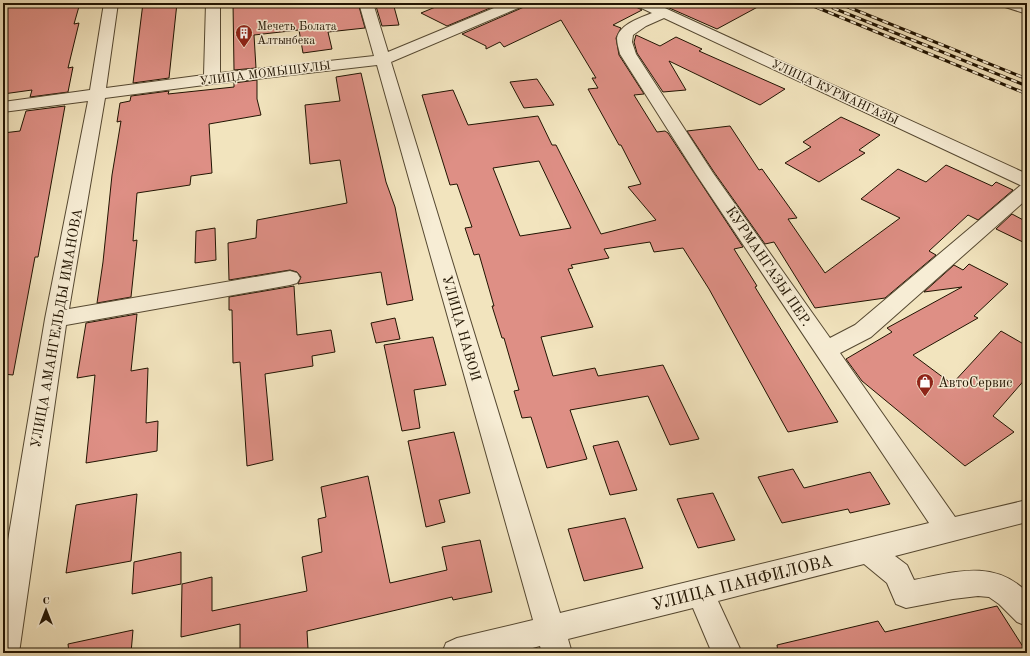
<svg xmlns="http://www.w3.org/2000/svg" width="1030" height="656" font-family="'Old Standard TT',serif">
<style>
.building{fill:#de8f85;stroke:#211402;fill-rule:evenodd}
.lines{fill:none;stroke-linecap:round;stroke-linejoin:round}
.minor-casing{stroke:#554831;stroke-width:2}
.minor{fill:#f7edd5;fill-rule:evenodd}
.rail-casing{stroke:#211402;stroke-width:3}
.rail{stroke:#f7edd5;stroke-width:2;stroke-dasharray:6;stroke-linecap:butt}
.labels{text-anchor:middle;stroke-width:3;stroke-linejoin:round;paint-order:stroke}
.far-poi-label{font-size:12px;fill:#211402;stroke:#f7edd5;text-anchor:start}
.far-street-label{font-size:12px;fill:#211402;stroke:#f7edd5}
.street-label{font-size:14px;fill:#211402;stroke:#f7edd5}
.poi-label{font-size:14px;fill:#211402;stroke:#f7edd5;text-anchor:start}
.near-street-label{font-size:17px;fill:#211402;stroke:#f7edd5}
</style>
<rect width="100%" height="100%" fill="#f2e4be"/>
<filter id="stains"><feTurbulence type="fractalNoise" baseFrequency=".005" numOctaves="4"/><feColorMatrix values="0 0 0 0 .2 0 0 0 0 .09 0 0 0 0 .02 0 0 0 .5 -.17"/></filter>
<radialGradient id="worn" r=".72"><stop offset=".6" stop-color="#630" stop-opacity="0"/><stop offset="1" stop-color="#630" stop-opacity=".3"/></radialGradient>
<path class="building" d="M3,3H42V6L80,3L74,24L79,23L68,68L73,67L68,92L30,97L32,90L3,94Z
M143,3H177L169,78L133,83Z
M233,3H358L365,28L328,32L332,49L303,53L299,30L254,35L256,68L234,70Z
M375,3H393L399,25L382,26Z
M445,3H502L447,26L421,13Z
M526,3H634L636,7L642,10L613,25L621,28L616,38L619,55L644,94L634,95L657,132L665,131L668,133L743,247L734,249L757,286L755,287L838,422L788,432L709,289L683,248L654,252L650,242L604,249L609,258L571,265L573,268L568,269L593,327L541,337L553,376L595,368L598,376L663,365L699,439L670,445L648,396L570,410L587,459L547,468L531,417L522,418L514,391L519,390L504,338H502L492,306H494L479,254L474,255L465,228L472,227L457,184L450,185L422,95L453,90L468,125L538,116L552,145H556L601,234L656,220L628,187L641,184L621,145H619L588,89L598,88L592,78H596L561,20L504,47L500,42L486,49V46L462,34L524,7ZM539,161L571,228L520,236L493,168Z
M658,3H765L717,29Z
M636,35L660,46L676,37L702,49L699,51L785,89L760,105L669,61L686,90L663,92L637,53L634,42Z
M361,73L386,182L395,207L413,300L387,305L381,272L298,284L301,277L297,272L290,270L229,280L228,243L256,238L257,220L347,203L340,160L310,164L305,105L340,101L336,77Z
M537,79L554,105L524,108L510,82Z
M257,80V99L261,115L209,124L212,173L191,176L190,185L137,193L133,241L137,240L131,297L97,303L103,262L112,175L121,121L117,122L120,103L130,101L131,96L169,91L168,94L234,87V83Z
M65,106L38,257H35L13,375L3,374V133L20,131L26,111Z
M841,117L880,135L859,150L865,153L819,182L785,163L811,147L803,142Z
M730,126L759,170L762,169L797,218L788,219L825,273L900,218L861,199L898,169L926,182L946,165L992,186L996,182L1013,190L978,220L968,215L929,251L936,255L885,298L815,308L774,242L765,244L714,172L687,131Z
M1012,214L1027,222V244L996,229Z
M215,228L216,260L195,263L196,231Z
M969,264L1008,284L974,316L978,318L913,355L952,384L1001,331L1027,346V377L993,416L1014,432L965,466L862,381L846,359L892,332L887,328L962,287L924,292L954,265L963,270Z
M294,286L297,335L331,330L335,352L312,356L313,366L265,374L273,460L247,466L240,362L233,363L232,310H229V297Z
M137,314L131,371L148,368L146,423L158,421L157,451L86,463L95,375L77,378L86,323Z
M395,318L400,339L376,343L371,323Z
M433,337L446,385L414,390L420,428L402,431L384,345Z
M454,432L470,493L439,500L445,522L426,527L408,441Z
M618,441L637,490L610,495L593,446Z
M793,469L804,488L870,472L890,504L850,513L848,509L782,523L758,477Z
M368,476L390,583L447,570L442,547L480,540L492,592L453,600L452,597L307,631L308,649L291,653H240V624L181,637L182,584L212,577V611L307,591L302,557L322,552L318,519L326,517L321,487Z
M713,493L735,540L698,548L677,499Z
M137,494L131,561L66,573L76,505Z
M625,518L643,568L584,581L568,529Z
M181,552V584L132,594L134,562Z
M997,606L1027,653H778L777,645L878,621L885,632Z
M133,630L131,653H69L68,644Z"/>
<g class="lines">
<g class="minor-casing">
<path id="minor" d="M104,3H118L106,88L204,75L206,3H220V73L374,56L359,3H373L388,52L506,3H525L523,6L391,62L560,613L929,523L696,174L620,54C619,49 617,44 617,38C620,24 640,18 652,13L637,6L635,3H654L1027,174V199L871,337L840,353L955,517L1027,500V522L895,556L907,565L914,580C955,572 993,559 1027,592V626L1017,622L999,604L989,597L978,596L953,599L906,608L896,604L887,583L864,564L718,601L742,653H712L693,608L568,639L572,653H542L540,646L514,653H442L446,643L457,638L533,620L377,65L212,84L105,98L69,309L290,271L297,273L300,278L297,283L290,285L66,325L19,653H3V570L45,319L88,101L3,112V102L90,90ZM664,18L1020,185H1021L855,325L830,338L713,173L636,54L632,42L633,35L646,26Z
M1000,3H1021L1027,5V14L1002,6Z"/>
</g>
<use href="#minor" class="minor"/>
<g class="rail-casing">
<path id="rail" d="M806,3L1027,94
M838,3L1027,79
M833,8L1027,86"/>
</g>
<use href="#rail" class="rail"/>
</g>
<defs>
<g id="building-pin" transform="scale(0.9)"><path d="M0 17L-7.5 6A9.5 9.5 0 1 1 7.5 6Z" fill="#8f2418" stroke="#f7edd5"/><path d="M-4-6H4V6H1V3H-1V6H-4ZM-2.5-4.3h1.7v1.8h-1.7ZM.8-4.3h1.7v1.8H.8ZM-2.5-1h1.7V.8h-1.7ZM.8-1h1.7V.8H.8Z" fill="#fff"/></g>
<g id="shop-pin" transform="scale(0.9)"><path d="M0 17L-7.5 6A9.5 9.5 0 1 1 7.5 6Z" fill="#8f2418" stroke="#f7edd5"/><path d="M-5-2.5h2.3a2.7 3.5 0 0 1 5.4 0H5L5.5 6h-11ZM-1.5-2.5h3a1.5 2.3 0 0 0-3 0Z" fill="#fff"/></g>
</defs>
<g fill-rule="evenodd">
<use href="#building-pin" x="244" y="33"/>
<use href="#shop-pin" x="925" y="382"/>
</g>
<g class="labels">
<g class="far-poi-label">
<text x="257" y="30">Мечеть Болата<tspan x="257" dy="14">Алтынбека</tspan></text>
</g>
<g class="far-street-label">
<text transform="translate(265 73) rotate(-7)" y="4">УЛИЦА МОМЫШУЛЫ</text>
<text transform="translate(835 92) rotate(25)" y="4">УЛИЦА КУРМАНГАЗЫ</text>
</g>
<g class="street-label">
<text transform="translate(769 266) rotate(56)" y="5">КУРМАНГАЗЫ ПЕР.</text>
<text transform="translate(56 328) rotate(-80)" y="5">УЛИЦА АМАНГЕЛЬДЫ ИМАНОВА</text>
<text transform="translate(462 328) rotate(74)" y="5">УЛИЦА НАВОИ</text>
</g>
<g class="poi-label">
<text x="938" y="387">АвтоСервис</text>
</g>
<g class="near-street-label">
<text transform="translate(742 582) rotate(-14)" y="6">УЛИЦА ПАНФИЛОВА</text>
</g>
</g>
<rect width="1030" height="656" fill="none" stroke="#f2e4be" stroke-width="16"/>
<rect x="4" y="4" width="1022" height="648" fill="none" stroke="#211402" stroke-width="2"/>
<rect x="8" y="8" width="1014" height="640" fill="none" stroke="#211402"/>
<g transform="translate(46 610)" stroke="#f7edd5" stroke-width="3" paint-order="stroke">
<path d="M0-3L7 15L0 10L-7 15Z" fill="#211402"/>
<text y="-6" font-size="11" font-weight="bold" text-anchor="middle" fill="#211402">С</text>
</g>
<rect width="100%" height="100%" filter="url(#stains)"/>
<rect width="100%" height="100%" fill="url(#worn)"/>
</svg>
